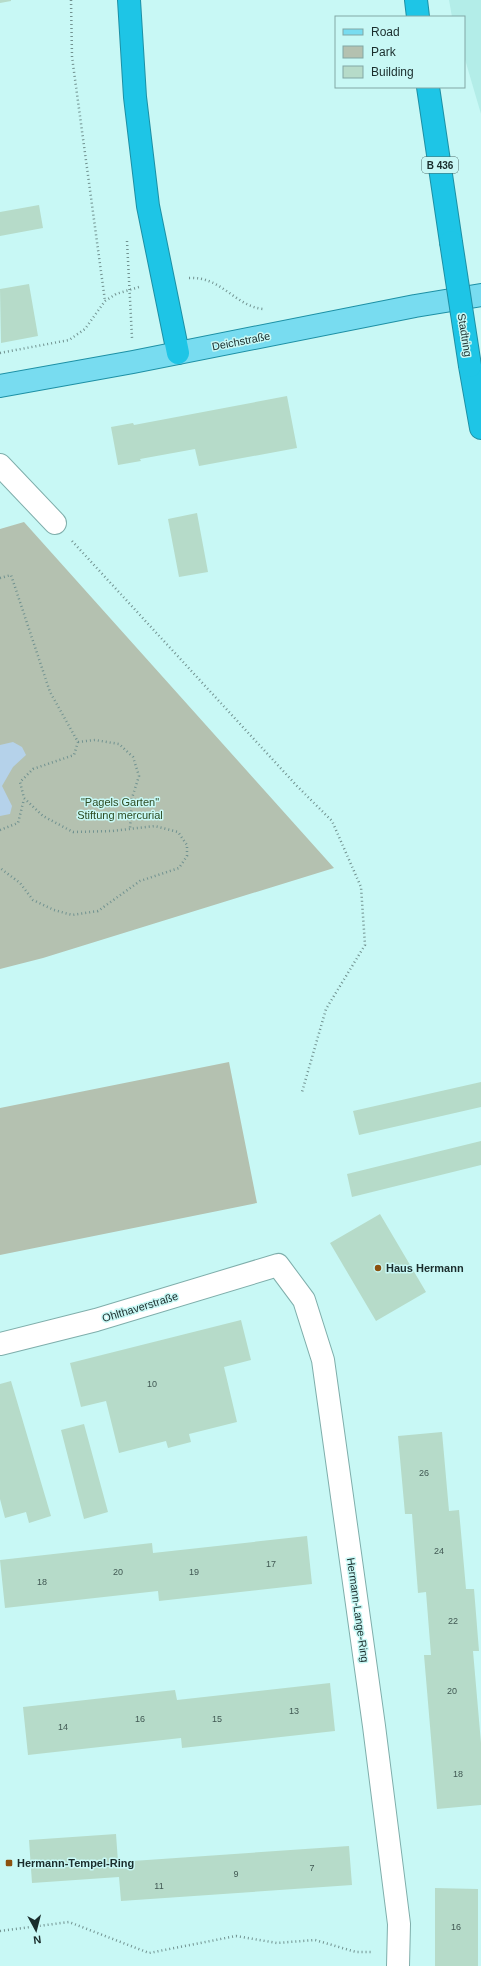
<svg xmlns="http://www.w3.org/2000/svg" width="481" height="1966" font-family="Helvetica,sans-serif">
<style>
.built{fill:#b3ede8}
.green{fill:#b4c1b0}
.water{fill:#b5d2ea}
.building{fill:#b6dbc9}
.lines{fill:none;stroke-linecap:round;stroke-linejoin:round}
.minor-casing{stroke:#7faeab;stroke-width:24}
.major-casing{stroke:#1d90a5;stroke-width:24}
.highway-casing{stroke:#1d90a5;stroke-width:24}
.path{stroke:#719290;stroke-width:2.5;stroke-dasharray:1 3;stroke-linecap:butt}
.minor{stroke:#fff;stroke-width:22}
.major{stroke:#78dcf0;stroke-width:22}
.highway{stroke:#1ec5e6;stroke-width:22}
.highway-bridge-casing{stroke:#1d90a5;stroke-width:24;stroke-linecap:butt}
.highway-bridge{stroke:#1ec5e6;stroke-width:22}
.poi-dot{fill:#8c510f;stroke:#c8f8f5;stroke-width:1.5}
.labels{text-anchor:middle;stroke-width:3;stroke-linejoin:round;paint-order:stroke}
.number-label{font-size:9px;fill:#415853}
.shield{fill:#c8f8f5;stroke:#4e6a68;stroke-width:1}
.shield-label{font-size:10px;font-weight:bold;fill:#1a2d2c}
.street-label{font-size:11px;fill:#1a2d2c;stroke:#c8f8f5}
.park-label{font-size:11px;fill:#2c4b22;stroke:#c8f8f5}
.poi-label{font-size:11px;font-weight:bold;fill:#1a2d2c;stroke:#c8f8f5;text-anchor:start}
</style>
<rect width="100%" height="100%" fill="#c8f8f5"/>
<path class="built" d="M449,0H481V114L464,56V17H452Z"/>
<path class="green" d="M24,522L334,868L43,958L0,969V529Z
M229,1062L257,1203L0,1255V1108Z"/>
<path class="water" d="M13,742L22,747L26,755L13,767L2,786L12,806L10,814L0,816V745Z"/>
<path class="building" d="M0,0H11V1L0,3Z
M39,205L43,228L0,236V212Z
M29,284L38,336L1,343L0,289Z
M287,396L297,448L199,466L195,449L140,459L141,461L118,465L111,427L133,423L134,425Z
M197,513L208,572L179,577L168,519Z
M481,1082V1107L359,1135L353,1111Z
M481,1141V1165L352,1197L347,1174Z
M380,1214L426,1292L376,1321L330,1243Z
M241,1320L251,1360L224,1367L237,1422L189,1434L191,1442L168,1448L166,1441L119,1453L106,1401L81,1407L70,1363Z
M11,1381L51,1516L29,1523L26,1512L5,1518L0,1499V1384Z
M84,1424L108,1512L84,1519L61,1430Z
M442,1432L449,1511L459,1510L466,1589H474L479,1651H473L481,1743V1805L437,1809L424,1655H431L426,1592L418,1593L412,1514H405L398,1436Z
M307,1536L312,1584L159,1601L158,1591L5,1608L0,1560L152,1543L153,1553Z
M330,1683L335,1731L182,1748L181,1738L28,1755L23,1707L175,1690L177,1700Z
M116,1834L118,1862L349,1846L352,1885L121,1901L119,1877L32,1883L29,1840Z
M435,1888L478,1889V1966H435Z"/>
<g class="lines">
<g class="minor-casing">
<path id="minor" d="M0,465L55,523
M0,1344L96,1320L278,1265L304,1300L323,1360L374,1726L399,1924L398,1966"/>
</g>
<g class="major-casing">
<path id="major" d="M0,386L133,362L415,306L481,295"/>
</g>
<g class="highway-casing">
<path id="highway" d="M129,0L135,97L148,206L178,353
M416,0L418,17
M428,87L451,242
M470,366L481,428"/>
</g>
<path class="path" d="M71,0L72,57L105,301
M127,241L132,338
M189,278C221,276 235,306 263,309
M0,353L69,340L85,329L105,301L116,294L139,287
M72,541L297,786L332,821L361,887L365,945L326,1009L302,1092
M0,578L11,575L50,692L78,742L74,755L33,769L20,782L24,798L43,816L73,832L112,831L155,826L178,832L187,845V856L179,868L140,881L98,911L72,915L54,910L33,900L20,883L0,868
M78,742L95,740L119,744L133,757L139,776L132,798L130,829
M0,830L18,823L24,799
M0,1931L69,1922L149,1953L236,1936L277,1943L315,1940L356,1952H373"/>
<use href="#minor" class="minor"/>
<use href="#major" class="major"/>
<use href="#highway" class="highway"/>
<g class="highway-bridge-casing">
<path id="highway-bridge" d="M451,242L470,366"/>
</g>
<use href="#highway-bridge" class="highway-bridge"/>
</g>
<g class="poi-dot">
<circle cx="378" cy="1268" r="4"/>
<rect x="5" y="1859" width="8" height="8" rx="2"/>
</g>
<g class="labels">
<g class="number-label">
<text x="152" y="1387">10</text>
<text x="424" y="1476">26</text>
<text x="439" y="1554">24</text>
<text x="271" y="1567">17</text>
<text x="118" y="1575">20</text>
<text x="194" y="1575">19</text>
<text x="42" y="1585">18</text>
<text x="453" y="1624">22</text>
<text x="452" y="1694">20</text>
<text x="294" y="1714">13</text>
<text x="140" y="1722">16</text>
<text x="217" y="1722">15</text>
<text x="63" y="1730">14</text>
<text x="458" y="1777">18</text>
<text x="312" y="1871">7</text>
<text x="236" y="1877">9</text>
<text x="159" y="1889">11</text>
<text x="456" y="1930">16</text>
</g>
<rect class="shield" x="422" y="157" width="36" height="16" rx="3"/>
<g class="shield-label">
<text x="440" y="169">B 436</text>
</g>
<g class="street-label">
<text transform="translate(465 335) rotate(81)" y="4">Stadtring</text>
<text transform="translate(241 341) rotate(-11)" y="4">Deichstraße</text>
<text transform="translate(140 1307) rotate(-17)" y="4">Ohlthaverstraße</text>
<text transform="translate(358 1610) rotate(82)" y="4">Hermann-Lange-Ring</text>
</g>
<g class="park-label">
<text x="120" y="806">"Pagels Garten"<tspan x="120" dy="13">Stiftung mercurial</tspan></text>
</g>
<g class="poi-label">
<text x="386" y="1272">Haus Hermann</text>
<text x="17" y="1867">Hermann-Tempel-Ring</text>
</g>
</g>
<rect x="335" y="16" width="130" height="72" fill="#c8f8f5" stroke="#82a7a5"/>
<rect x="343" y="29" width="20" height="6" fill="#78dcf0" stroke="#82a7a5"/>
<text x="371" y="36" font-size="12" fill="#1a2d2c">Road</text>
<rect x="343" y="46" width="20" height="12" fill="#b4c1b0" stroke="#82a7a5"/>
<text x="371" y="56" font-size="12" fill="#1a2d2c">Park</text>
<rect x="343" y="66" width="20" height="12" fill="#b6dbc9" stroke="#82a7a5"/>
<text x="371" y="76" font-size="12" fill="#1a2d2c">Building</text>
<g transform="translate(36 1930) rotate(173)" stroke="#c8f8f5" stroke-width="3" paint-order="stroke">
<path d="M0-3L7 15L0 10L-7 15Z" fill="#1a2d2c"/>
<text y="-6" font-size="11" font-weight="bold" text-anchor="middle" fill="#1a2d2c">N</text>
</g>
</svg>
